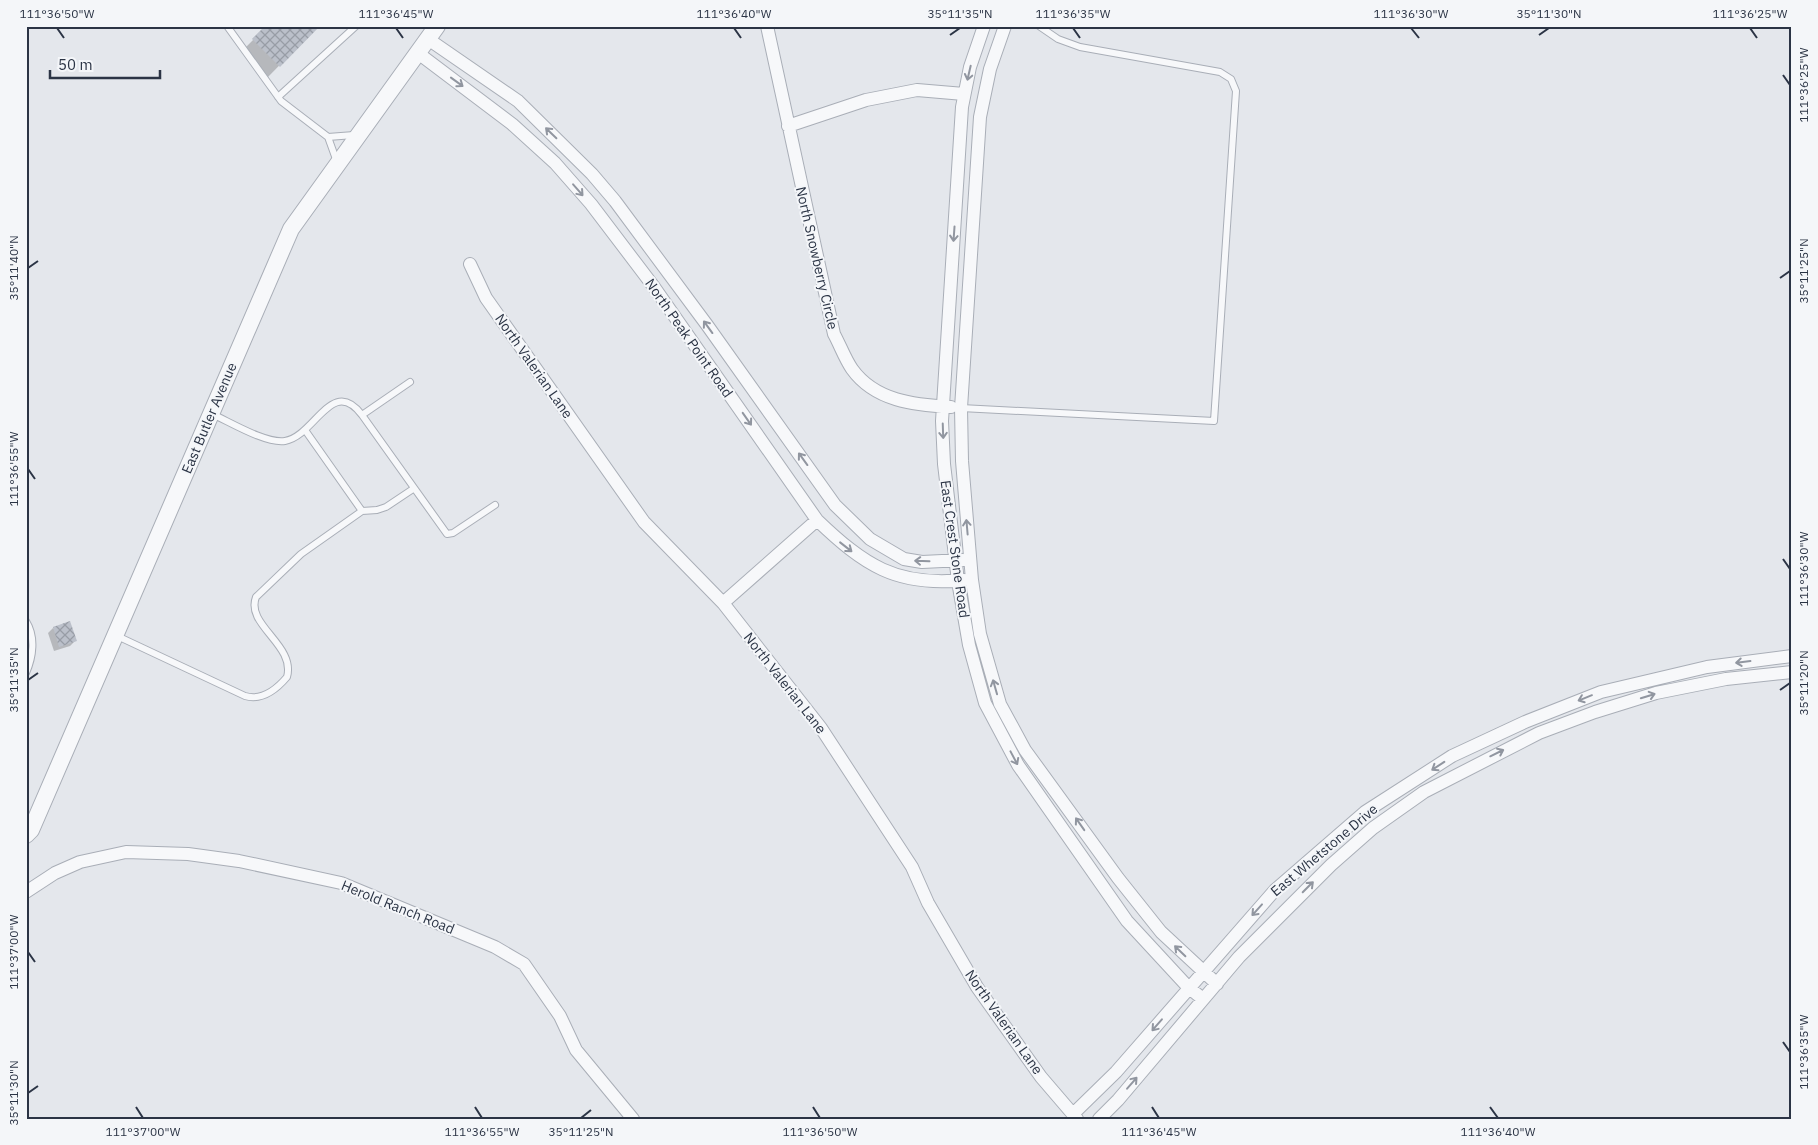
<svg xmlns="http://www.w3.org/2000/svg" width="1818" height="1145" font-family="'IBM Plex Sans',sans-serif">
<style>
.shadow{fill:#0003}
.building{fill:url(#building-cross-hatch)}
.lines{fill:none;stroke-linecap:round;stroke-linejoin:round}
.service-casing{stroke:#a9aeb7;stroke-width:8}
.minor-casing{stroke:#a9aeb7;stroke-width:14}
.tertiary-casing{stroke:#a9aeb7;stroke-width:18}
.service{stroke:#f7f8fa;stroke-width:6}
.minor{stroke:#f7f8fa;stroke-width:12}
.tertiary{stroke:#f7f8fa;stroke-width:16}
.oneway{stroke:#9196a0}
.ticks{fill:none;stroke:#2b3445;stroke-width:2}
.labels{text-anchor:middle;stroke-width:4;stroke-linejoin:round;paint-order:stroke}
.street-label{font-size:14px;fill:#2b3445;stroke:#f4f6f9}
.neatline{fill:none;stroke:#2b3445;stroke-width:2}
.ticks-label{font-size:12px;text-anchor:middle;fill:#2b3445}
</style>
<defs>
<pattern id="building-cross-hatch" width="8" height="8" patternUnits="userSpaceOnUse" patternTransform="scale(1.25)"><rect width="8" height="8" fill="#bbc0ca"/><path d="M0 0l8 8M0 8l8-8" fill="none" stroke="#989da6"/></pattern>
</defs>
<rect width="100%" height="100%" fill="#e4e7ec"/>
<path class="shadow" d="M267,26H318L268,77L242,51Z
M53,628L75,641L70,646L54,651L48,633Z"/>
<path class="building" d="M265,26H320L280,67L252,39Z
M70,621L77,641L59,647L53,627Z"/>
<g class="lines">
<g class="service-casing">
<path id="service" d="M227,26L281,101L328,137L337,162
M278,97L356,26
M328,137L354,135
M961,408L1214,421L1236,91L1231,79L1220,72L1080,47L1058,39L1039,26
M212,414C230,422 266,444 285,441C315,436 332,375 362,415L447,534L453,533L495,505
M362,415L410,382
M305,430L362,511
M26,621C36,637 33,657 26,673
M115,635L245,696C262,701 276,690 287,677C296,645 245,625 256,597L301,554L362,511L377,510L386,507L413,489"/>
</g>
<g class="minor-casing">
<path id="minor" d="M767,26L834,334C840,345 845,359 852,369C875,401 914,405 951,407
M984,26L970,67L962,107L942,421L944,464L958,581L969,645L985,703L1018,765L1127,921L1188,987L1203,999
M1005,26L990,69L980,117L961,408L962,461L972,580L980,634L1000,704L1025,750L1118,878L1161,932L1217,984
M428,39L518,101L592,174L615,201L707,325L835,505L870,539L904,559L922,562L963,560
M418,53L512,124L555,163L591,204L654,287L817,520C864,565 896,587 964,580
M788,126L866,100L917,90L964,94
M470,264L486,298L644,522L723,603L821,728L912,867L928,903L977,987L1041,1077L1077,1119
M723,603L817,520
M26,892L55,873L80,862L126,852L188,854L239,861L341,883L495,947L524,964L560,1016L576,1050L633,1119
M1073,1114L1116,1072L1275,890L1365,812L1452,756L1525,722L1601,692L1707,667L1792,656
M1099,1119L1118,1100L1239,957L1331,865L1373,828L1424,792L1539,733L1595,712L1656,693L1726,679L1792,672"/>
</g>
<g class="tertiary-casing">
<path id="tertiary" d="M26,835L31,830L291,229L437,26"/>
</g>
<use href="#service" class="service"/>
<use href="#minor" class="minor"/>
<use href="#tertiary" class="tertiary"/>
</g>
<defs><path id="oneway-shaft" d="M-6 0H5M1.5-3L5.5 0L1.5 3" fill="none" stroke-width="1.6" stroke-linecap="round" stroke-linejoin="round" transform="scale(1.25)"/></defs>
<g class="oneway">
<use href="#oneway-shaft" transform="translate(969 73) rotate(103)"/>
<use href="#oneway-shaft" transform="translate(457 82) rotate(36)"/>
<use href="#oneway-shaft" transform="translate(551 133) rotate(-136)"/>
<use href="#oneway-shaft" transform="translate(578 190) rotate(49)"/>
<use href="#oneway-shaft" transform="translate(954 234) rotate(94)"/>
<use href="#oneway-shaft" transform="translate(708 327) rotate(-126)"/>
<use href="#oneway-shaft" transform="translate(747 419) rotate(55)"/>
<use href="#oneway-shaft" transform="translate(943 431) rotate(88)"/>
<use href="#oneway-shaft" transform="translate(803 459) rotate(-126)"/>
<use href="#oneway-shaft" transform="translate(967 527) rotate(-95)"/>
<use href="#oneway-shaft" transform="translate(846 547) rotate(38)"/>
<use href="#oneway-shaft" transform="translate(922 561) rotate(-178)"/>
<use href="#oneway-shaft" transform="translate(1743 662) rotate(173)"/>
<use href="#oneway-shaft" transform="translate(995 687) rotate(-106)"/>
<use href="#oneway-shaft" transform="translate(1648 696) rotate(-17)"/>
<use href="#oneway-shaft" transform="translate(1585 698) rotate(158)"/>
<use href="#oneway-shaft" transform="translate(1497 753) rotate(-26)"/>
<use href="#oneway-shaft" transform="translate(1014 758) rotate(62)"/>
<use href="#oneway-shaft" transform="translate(1438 766) rotate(147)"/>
<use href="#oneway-shaft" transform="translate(1080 824) rotate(-125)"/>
<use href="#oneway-shaft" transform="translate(1308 887) rotate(-45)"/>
<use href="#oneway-shaft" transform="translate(1257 910) rotate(132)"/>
<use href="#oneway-shaft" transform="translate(1180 951) rotate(-136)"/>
<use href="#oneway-shaft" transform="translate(1157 1025) rotate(131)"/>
<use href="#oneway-shaft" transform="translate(1132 1083) rotate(-49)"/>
</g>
<path class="ticks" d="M57,28L64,38M396,28L403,38M734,28L741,38M1073,28L1080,38M1411,28L1419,38M1750,28L1757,38M950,35L960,28M1539,35L1549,28M1783,75L1790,85M28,268L38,261M1780,278L1790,271M28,469L35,479M1783,559L1790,569M28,680L38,673M1780,690L1790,683M28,952L35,962M1783,1042L1790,1052M28,1093L38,1086M136,1107L143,1118M475,1107L482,1118M813,1107L820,1118M1152,1107L1159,1118M1490,1107L1498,1118M581,1118L591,1110"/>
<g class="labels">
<g class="street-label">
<text transform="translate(817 258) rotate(77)" y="5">North Snowberry Circle</text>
<text transform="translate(689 338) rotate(55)" y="5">North Peak Point Road</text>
<text transform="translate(534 366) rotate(55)" y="5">North Valerian Lane</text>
<text transform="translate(209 418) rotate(-67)" y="5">East Butler Avenue</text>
<text transform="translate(955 549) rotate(82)" y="5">East Crest Stone Road</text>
<text transform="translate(785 683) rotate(52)" y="5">North Valerian Lane</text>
<text transform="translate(1324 850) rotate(-40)" y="5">East Whetstone Drive</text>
<text transform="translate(398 907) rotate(22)" y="5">Herold Ranch Road</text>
<text transform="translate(1004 1022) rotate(55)" y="5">North Valerian Lane</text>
</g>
</g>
<rect width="1818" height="1145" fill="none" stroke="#f4f6f9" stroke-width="55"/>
<path d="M50 70v8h110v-8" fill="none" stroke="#2b3445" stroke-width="2.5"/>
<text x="58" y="70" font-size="15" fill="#2b3445" stroke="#f4f6f9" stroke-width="4" paint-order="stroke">50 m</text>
<rect x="28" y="28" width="1762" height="1090" class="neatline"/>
<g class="ticks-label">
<text x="57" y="18">111°36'50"W</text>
<text x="396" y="18">111°36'45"W</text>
<text x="734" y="18">111°36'40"W</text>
<text x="960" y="18">35°11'35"N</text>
<text x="1073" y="18">111°36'35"W</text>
<text x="1411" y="18">111°36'30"W</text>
<text x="1549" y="18">35°11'30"N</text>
<text x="1750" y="18">111°36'25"W</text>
<text transform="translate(1804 85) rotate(-90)" y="4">111°36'25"W</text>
<text transform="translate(14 268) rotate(-90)" y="4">35°11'40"N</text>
<text transform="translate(1804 271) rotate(-90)" y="4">35°11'25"N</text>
<text transform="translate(14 469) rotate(-90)" y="4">111°36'55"W</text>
<text transform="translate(1804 569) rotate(-90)" y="4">111°36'30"W</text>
<text transform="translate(14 680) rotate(-90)" y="4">35°11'35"N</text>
<text transform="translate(1804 683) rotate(-90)" y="4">35°11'20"N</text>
<text transform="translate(14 952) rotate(-90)" y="4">111°37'00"W</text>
<text transform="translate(1804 1052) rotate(-90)" y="4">111°36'35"W</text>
<text transform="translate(14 1093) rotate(-90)" y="4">35°11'30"N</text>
<text x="143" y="1136">111°37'00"W</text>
<text x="482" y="1136">111°36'55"W</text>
<text x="581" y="1136">35°11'25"N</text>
<text x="820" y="1136">111°36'50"W</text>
<text x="1159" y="1136">111°36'45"W</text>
<text x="1498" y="1136">111°36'40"W</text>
</g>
</svg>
